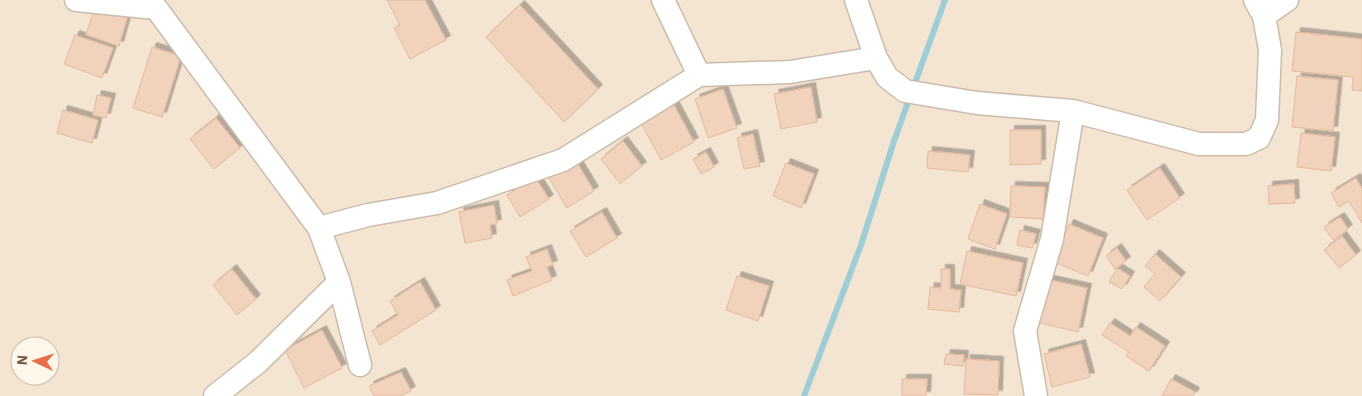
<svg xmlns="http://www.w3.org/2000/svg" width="1362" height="396" font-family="'IBM Plex Sans',sans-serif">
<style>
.residential{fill:#f4e5d2;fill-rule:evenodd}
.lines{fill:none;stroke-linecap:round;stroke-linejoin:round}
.stream{stroke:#9fcdd7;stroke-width:6}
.building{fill:#f1d2bc;stroke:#e4b99c;filter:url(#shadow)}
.street-casing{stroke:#cdbbaa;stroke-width:25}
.street{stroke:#fff;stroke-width:22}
</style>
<defs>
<filter id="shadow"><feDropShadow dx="4.5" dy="-4.5" stdDeviation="0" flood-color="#0004"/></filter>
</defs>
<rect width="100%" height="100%" fill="#fcf3e4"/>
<path class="residential" d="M0,0H1362V396H0ZM20,346H50V376H20Z"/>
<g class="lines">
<path class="stream" d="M804,396L861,245L894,141L945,0"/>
</g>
<path class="building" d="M387,0H425L446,40L410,59L394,28L400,25Z
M96,4L128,15L119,46L86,35Z
M520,5L598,89L564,122L486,37Z
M1296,32L1362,39V91L1352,90L1353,77L1292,71Z
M75,35L113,48L102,78L64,64Z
M152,47L181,56L162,117L133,108Z
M1297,76L1338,80L1333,131L1292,127Z
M811,87L817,122L781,129L774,94Z
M723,89L737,128L708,138L695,99Z
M97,95L111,98L106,118L93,115Z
M674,105L694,142L661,160L641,123Z
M63,110L98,120L92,143L57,133Z
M216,118L240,148L214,169L190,139Z
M1010,130H1041V164L1010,165Z
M1301,133L1335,137L1331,171L1297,167Z
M753,134L760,166L744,169L737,138Z
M623,141L642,166L620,184L601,159Z
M928,151L970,155L968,172L927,168Z
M706,152L714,167L701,174L693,159Z
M576,161L594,191L567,208L549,178Z
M786,163L814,174L801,208L773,196Z
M1160,168L1180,198L1147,220L1127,190Z
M535,177L549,199L520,217L507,195Z
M1356,178L1362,189V223L1349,201L1339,207L1331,193Z
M1294,184L1295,203L1269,204L1268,186Z
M1011,186L1045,187L1043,219L1010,217Z
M980,204L1007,214L995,249L968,239Z
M494,205L497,224L490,225L492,238L465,243L459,212Z
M602,212L617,238L586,257L570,231Z
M1340,217L1348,229L1333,240L1324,227Z
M1069,224L1103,238L1088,276L1054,262Z
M1020,230L1036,234L1032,248L1017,245Z
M1342,236L1356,255L1339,268L1324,250Z
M1117,248L1126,261L1115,269L1106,256Z
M547,249L553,265L547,267L552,280L513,296L507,280L532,271L526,257Z
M967,251L1023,263L1016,296L960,284Z
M1155,254L1181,277L1160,301L1144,287L1155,274L1145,266Z
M1117,268L1130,276L1122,289L1109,282Z
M232,269L256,299L237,315L213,285Z
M941,269H950V289L961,290L959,312L928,309L930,287L941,288Z
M737,276L769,286L758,321L726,310Z
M1045,279L1087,288L1078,332L1036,322Z
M420,282L436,310L380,345L372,331L398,315L390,301Z
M1110,323L1130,336L1136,327L1165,346L1149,371L1126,356L1129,352L1102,335Z
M322,330L342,368L304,388L285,350Z
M1081,344L1090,377L1052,387L1044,354Z
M946,354L964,355L963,366L944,364Z
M966,359L999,361L998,395L964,394Z
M401,372L411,391L400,396H374L369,386Z
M902,379H927L926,396H902Z
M1171,379L1195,392L1193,396H1162Z"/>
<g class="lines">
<g class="street-casing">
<path id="street" d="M76,0L156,8L319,228L339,282L360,365
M663,0L699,75
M856,0L876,58L887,77L905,91L977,103L1073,111L1199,144H1246L1259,138L1267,120L1270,50L1264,16L1255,0
M1264,16L1287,0
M319,228L368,215L437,203L563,160L699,75L790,72L876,58
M215,396L258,362L339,282
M1036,396L1025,331L1052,239L1073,111"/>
</g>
<use href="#street" class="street"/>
</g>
<g transform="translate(35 361) rotate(274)"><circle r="24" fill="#fff7ea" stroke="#c7b8aa"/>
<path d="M0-4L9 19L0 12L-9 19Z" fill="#e56f49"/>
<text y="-8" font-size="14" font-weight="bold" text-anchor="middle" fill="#745a4a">N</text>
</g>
</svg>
